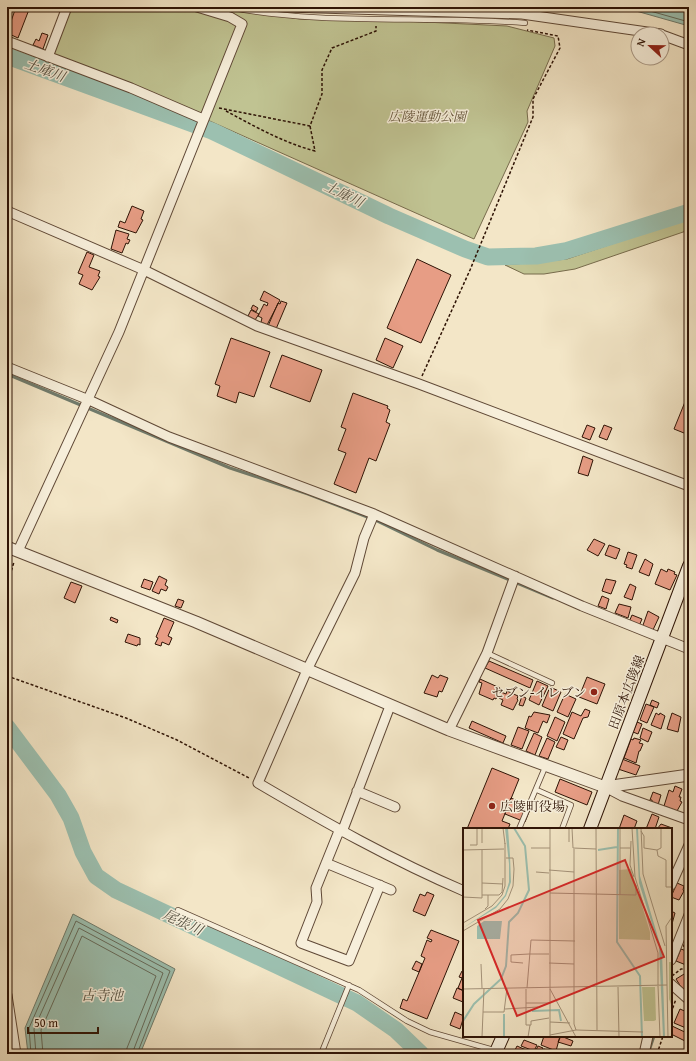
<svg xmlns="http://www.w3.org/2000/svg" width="696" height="1061" font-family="'Gentium Book Plus','Noto Serif JP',serif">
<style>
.green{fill:#c0c392;stroke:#776b4c}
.water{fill:#9cc0b0;stroke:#707b6c}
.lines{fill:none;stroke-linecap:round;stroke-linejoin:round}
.shore{stroke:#656a5a;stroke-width:1}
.stream{stroke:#707b6c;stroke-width:3}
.river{stroke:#9cc0b0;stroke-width:17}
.building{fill:#e79d85;stroke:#2e1305}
.service-casing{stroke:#5f4836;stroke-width:6}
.minor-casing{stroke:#5f4836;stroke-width:11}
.tertiary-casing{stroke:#5f4836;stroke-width:13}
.secondary-casing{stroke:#2e1305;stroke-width:14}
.path{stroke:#2e1305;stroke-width:1.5;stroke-dasharray:3 2;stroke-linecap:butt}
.service{stroke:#f7efdb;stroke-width:4.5}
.minor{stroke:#f7efdb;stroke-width:9}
.tertiary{stroke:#f7efdb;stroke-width:11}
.secondary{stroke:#f7efdb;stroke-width:12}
.poi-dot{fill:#8f2418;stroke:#f7efdb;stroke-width:1.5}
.labels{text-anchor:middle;stroke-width:3;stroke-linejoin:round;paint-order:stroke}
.park-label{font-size:13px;font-style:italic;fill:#615136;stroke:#f7efdb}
.poi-label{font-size:13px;fill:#2e1305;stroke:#f7efdb;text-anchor:end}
.street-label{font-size:13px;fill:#2e1305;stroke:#f7efdb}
.water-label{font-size:14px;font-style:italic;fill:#545041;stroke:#f7efdb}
.inset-river{fill:none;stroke:#9cc0b0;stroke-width:2}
.inset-road{fill:none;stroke:#a49279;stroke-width:1}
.view{fill:#d62828;fill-opacity:0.15;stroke:#d62828;stroke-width:2}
.inset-edge{fill:none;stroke:#2e1305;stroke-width:2}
</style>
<rect width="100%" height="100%" fill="#f3e6c7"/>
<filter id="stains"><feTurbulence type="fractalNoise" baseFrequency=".005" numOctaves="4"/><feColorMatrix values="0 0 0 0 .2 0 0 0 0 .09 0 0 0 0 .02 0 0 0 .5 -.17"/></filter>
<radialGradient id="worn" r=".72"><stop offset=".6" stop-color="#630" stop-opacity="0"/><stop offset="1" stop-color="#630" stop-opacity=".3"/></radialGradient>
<path class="green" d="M63,7H224L300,19L383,20L507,26L554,38L555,46L527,111L528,122L474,239L203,118L45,62Z
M689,218V230L575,269L544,274H524L505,265L567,259Z"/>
<path class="water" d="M622,7H672L689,13V26Z
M73,914L175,969L140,1054H28L25,1028Z"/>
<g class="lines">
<path class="shore" d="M636,7L689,22
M31,1054L29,1028L76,921L170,971L137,1054
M36,1054L34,1029L79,928L163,973L132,1054
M43,1054L41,1030L82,936L156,976L127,1048L126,1054"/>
<path class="stream" d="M7,374L230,468L308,494L375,520L437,550L553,598
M648,1054L654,1036"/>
<path class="river" d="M7,56L212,131L389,216L465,249L488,257L536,256L565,251L689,212
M7,727L58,795L71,818L83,852L96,876L116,890L357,1003L396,1030L421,1054"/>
</g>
<path class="building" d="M16,7H30L18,38L7,33Z
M42,33L48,35L43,49L33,45L36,39L39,41Z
M132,206L144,211L141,219L143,220L136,233L118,227L120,221L125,223Z
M116,230L129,234L127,239L130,240L128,244L126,243L122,253L111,249Z
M87,252L94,255L89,267L100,271L98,276L100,277L92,290L79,284L83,275L78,273Z
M417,259L451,275L421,343L387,328Z
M264,291L280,300L267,325L261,322L262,318L258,316L264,304L267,306L268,303L260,300Z
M281,301L287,303L276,329L268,326L278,303L280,304Z
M253,305L258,308L256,312L251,309Z
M251,310L259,314L255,320L248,316Z
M231,338L270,352L254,397L239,392L236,403L217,396L220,386L215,384Z
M385,338L403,346L393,368L376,360Z
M282,355L322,370L310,402L270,387Z
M689,392V435L674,429Z
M353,393L388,406L387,408L390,410L386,422L390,424L376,461L369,458L356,493L334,484L346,453L338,450L346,429L341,427Z
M587,425L595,428L590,440L582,437Z
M604,425L612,428L607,440L599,437Z
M583,456L593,460L588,476L578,473Z
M594,539L605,544L598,556L587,550Z
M609,545L620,549L616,559L605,555Z
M628,552L637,555L632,569L626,567L627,565L624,564Z
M645,559L653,564L649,576L639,572Z
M661,569L667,572L668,569L675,572L674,574L677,575L670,590L655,584Z
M159,576L167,580L165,585L168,587L166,591L161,589L159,594L152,591Z
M144,579L153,582L150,590L141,587Z
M606,579L616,581L611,594L602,591Z
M71,582L82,586L75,603L64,598Z
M630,584L636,587L632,600L624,597Z
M602,596L609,599L606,609L598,606Z
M178,599L184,601L181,608L175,606Z
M619,604L631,607L628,618L615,613Z
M648,611L659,617L652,632L642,628Z
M632,615L642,619L639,626L629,622Z
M111,617L118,620L117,623L110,620Z
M164,618L174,622L168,636L172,638L169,645L162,642L161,646L155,644L158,638L156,637Z
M128,634L140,638V645L138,644L137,646L125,642Z
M489,661L533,680L530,688L485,668Z
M432,675L438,678L440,675L448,678L442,692L439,691L437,697L424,693Z
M587,677L605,684L597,704L579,697Z
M480,679L500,688L496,699L494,698L493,700L479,694L482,683L479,682Z
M537,681L548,686L539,705L529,700Z
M550,687L561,692L553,711L542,706Z
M507,691L518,696L517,699L518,700L513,710L501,705L503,700L499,698L501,692L506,694Z
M565,694L576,699L568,717L557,712Z
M522,696L526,698L523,706L519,705Z
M652,700L659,703L657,708L650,705Z
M646,704L654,707L647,723L640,720Z
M585,709L590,711L588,717L583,718L574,739L563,734L572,712L581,716Z
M534,712L550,715L547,723L543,721L538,733L525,728L529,716L531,717Z
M656,713L659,715L660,713L665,716L661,729L651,725Z
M672,713L681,717L678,732L667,729Z
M555,717L565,722L557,741L547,736Z
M472,721L506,736L503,743L469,728Z
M637,722L642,724L638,734L633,732Z
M518,727L529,731L522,749L511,745Z
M643,728L652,732L648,742L640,738Z
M534,733L542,737L535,755L526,751Z
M561,737L568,740L564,750L556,747Z
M547,738L555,742L548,759L539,756Z
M634,738L641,740L639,743L643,744L640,751H639L636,763L624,758L631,739L633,740Z
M622,759L640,766L636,775L618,769Z
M492,768L519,779L502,821L510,824L508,829H467Z
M560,779L592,792L587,805L555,792Z
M675,786L682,789L679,797H681L680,801L682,802L677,811L664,806L669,790L673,792Z
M653,792L661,795L658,805L652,802V800H650Z
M689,796V806L686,805Z
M511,798L531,807L525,822L505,814Z
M652,814L659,817L655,829H646Z
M624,815L637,821L634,829H619Z
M661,824L672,828L671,829H657Z
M677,883L684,886L683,890L684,891L679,900L671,897Z
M427,892L434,895L425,916L413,911L420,894L425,896Z
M671,911L675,913L672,924H671Z
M431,930L459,941L427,1019L400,1008L403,999L407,1001L425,958L421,956L427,940L431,942L432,940L427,938Z
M689,938V950L683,946Z
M681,949L689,952L686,965L676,961Z
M416,961L422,964L419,972L412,969Z
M462,971L464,972L462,978L459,977Z
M689,971V986L683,990L676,979Z
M464,973V991L458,988Z
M457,988L464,991L463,1002L453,998Z
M680,1009L689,1013V1021L686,1028L674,1023Z
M455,1012L464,1016L460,1029L450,1025Z
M672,1026L689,1034V1043L671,1034Z
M544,1036H560L556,1051L541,1045Z
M561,1036L573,1041L571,1046L558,1042Z
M524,1040L537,1045L534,1051L521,1046Z
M517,1046L533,1053V1054H519L514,1052Z
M538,1046L543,1048L541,1054H534Z
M544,1049L550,1051L549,1054H542Z"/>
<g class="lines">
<g class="service-casing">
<path id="service" d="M228,7C324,26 427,15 525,23
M487,653L552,683
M537,790L571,805L562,829
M519,829L546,765
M178,910L359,990L407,1021L430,1032L497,1051
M321,1054L349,985"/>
</g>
<g class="minor-casing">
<path id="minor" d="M286,7L522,14L661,34
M662,35L689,45
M7,41L131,88L203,119
M48,57L67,7
M7,211L144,270L257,326L419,384L689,486
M7,367L89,400L169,437L374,514L582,606L689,649
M374,514L364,538L355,573L307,670L258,783C326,823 392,860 464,891
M18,551L119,332L242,24L230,17L197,7
M449,730L487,653L515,576
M605,787L622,796L689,820
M357,791L395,807
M339,831L316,888L317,902L301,943L349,961L380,885
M342,832L390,706
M326,863L391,890
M671,885L689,845
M671,960L689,915
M671,984L689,1000
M7,995L16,1054
M644,1054L648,1036"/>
</g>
<g class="tertiary-casing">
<path id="tertiary" d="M7,547L196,622L449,730L605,787L689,775"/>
</g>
<g class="secondary-casing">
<path id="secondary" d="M590,829L689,566
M495,1054L503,1036"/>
</g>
<path class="path" d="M219,108L310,126L322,94V70L332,48L376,31V26
M226,111C254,126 284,143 315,151L310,126
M422,376L470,270L533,117V99L560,48L558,36L527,30
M7,585L14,562
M7,676L126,718L177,740L249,778
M672,976L681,969H689
M671,1013L676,999
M657,1054L663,1036"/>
<use href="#service" class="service"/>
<use href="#minor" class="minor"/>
<use href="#tertiary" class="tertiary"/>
<use href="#secondary" class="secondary"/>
</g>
<g class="poi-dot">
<circle cx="594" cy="692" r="4"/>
<circle cx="492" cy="806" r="4"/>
</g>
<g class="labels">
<g class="park-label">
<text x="427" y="121">広陵運動公園</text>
</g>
<g class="poi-label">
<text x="586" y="697">セブン-イレブン</text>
<text x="500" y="811" text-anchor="start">広陵町役場</text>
</g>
<g class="street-label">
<text transform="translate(626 692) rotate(-69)" y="5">田原本広陵線</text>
</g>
<g class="water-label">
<text transform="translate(45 70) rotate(20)" y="5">土庫川</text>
<text transform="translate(344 194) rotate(26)" y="5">土庫川</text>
<text transform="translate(183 922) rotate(25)" y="5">尾張川</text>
<text x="102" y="1000">古寺池</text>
</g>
</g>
<g transform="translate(463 828)">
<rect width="209" height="209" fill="#f3e6c7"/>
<path d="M168,41L187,104V112L156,111V42ZM206,134H209V179L206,171ZM179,159H192L193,192L191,193H181Z" fill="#c0c392"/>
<path d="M42,0H45L47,28L48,54L43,68L33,80L0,100L33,78L42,67L46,54V36ZM173,0H175L177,48L199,123L202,209H200L196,118L176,55ZM21,93H39L37,111H14V98Z" fill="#9cc0b0"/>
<path class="inset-river" d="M155,0L154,114L177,148L179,209M135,22L154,19M69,183L96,182L98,193M0,193L11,176L38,151L43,138L46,94L55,85L66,62L62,18L51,0M41,209V186"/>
<path class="inset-road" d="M40,0L42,16M109,0L110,20L133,21M133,0L134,202M157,0V20H167M169,0L172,49L195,125V157M178,0L180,46L202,118M178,3L181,8V20L194,22M168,13L167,37L171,49M106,14V0M19,15V0M7,17H14V0M68,20H87M157,20V67M111,21V196L113,202M0,22L41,21M194,22L195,28L203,32V59H209M194,22L198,20V0M86,42L111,44M73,44L86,45M19,55L40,56M39,65L40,50M87,65L173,67V57M19,67H36L39,64M0,69L19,70V22M22,81L25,78V67M0,95L29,78L39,67L42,58V15M0,103L37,81L45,71L50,58L51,41L50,30H43M66,126H86M60,135L48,134V127L66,126M86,135L111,136M18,136L19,160M204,157L205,209M195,158L197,209M155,159L156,209M64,160L68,112L112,113M0,161L204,157L203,98L209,89M63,161V197H68V193L86,190M87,161L113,209M63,175H87M42,181L75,179M20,184H41L44,160M87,194L107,195M87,207L113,202L180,204M19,209L21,160M65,209L67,197M87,209V0"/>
<path class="view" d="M162,32L201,129L54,188L15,92Z"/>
<rect width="209" height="209" class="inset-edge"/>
</g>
<rect width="696" height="1061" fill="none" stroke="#f3e6c7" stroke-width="24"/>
<rect x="8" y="8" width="680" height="1045" fill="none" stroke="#2e1305" stroke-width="2"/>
<rect x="12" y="12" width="672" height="1037" fill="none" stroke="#2e1305"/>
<g transform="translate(650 46) rotate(292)"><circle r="19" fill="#f7efdb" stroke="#a79785"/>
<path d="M0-3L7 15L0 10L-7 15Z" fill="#8f2418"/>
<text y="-6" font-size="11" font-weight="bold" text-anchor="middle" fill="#2e1305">N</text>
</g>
<path d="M28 1027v6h70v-6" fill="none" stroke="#2e1305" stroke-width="2"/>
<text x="34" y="1027" font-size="12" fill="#2e1305" stroke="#f7efdb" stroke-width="3" paint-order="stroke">50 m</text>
<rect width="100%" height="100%" filter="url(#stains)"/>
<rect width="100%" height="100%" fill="url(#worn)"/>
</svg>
